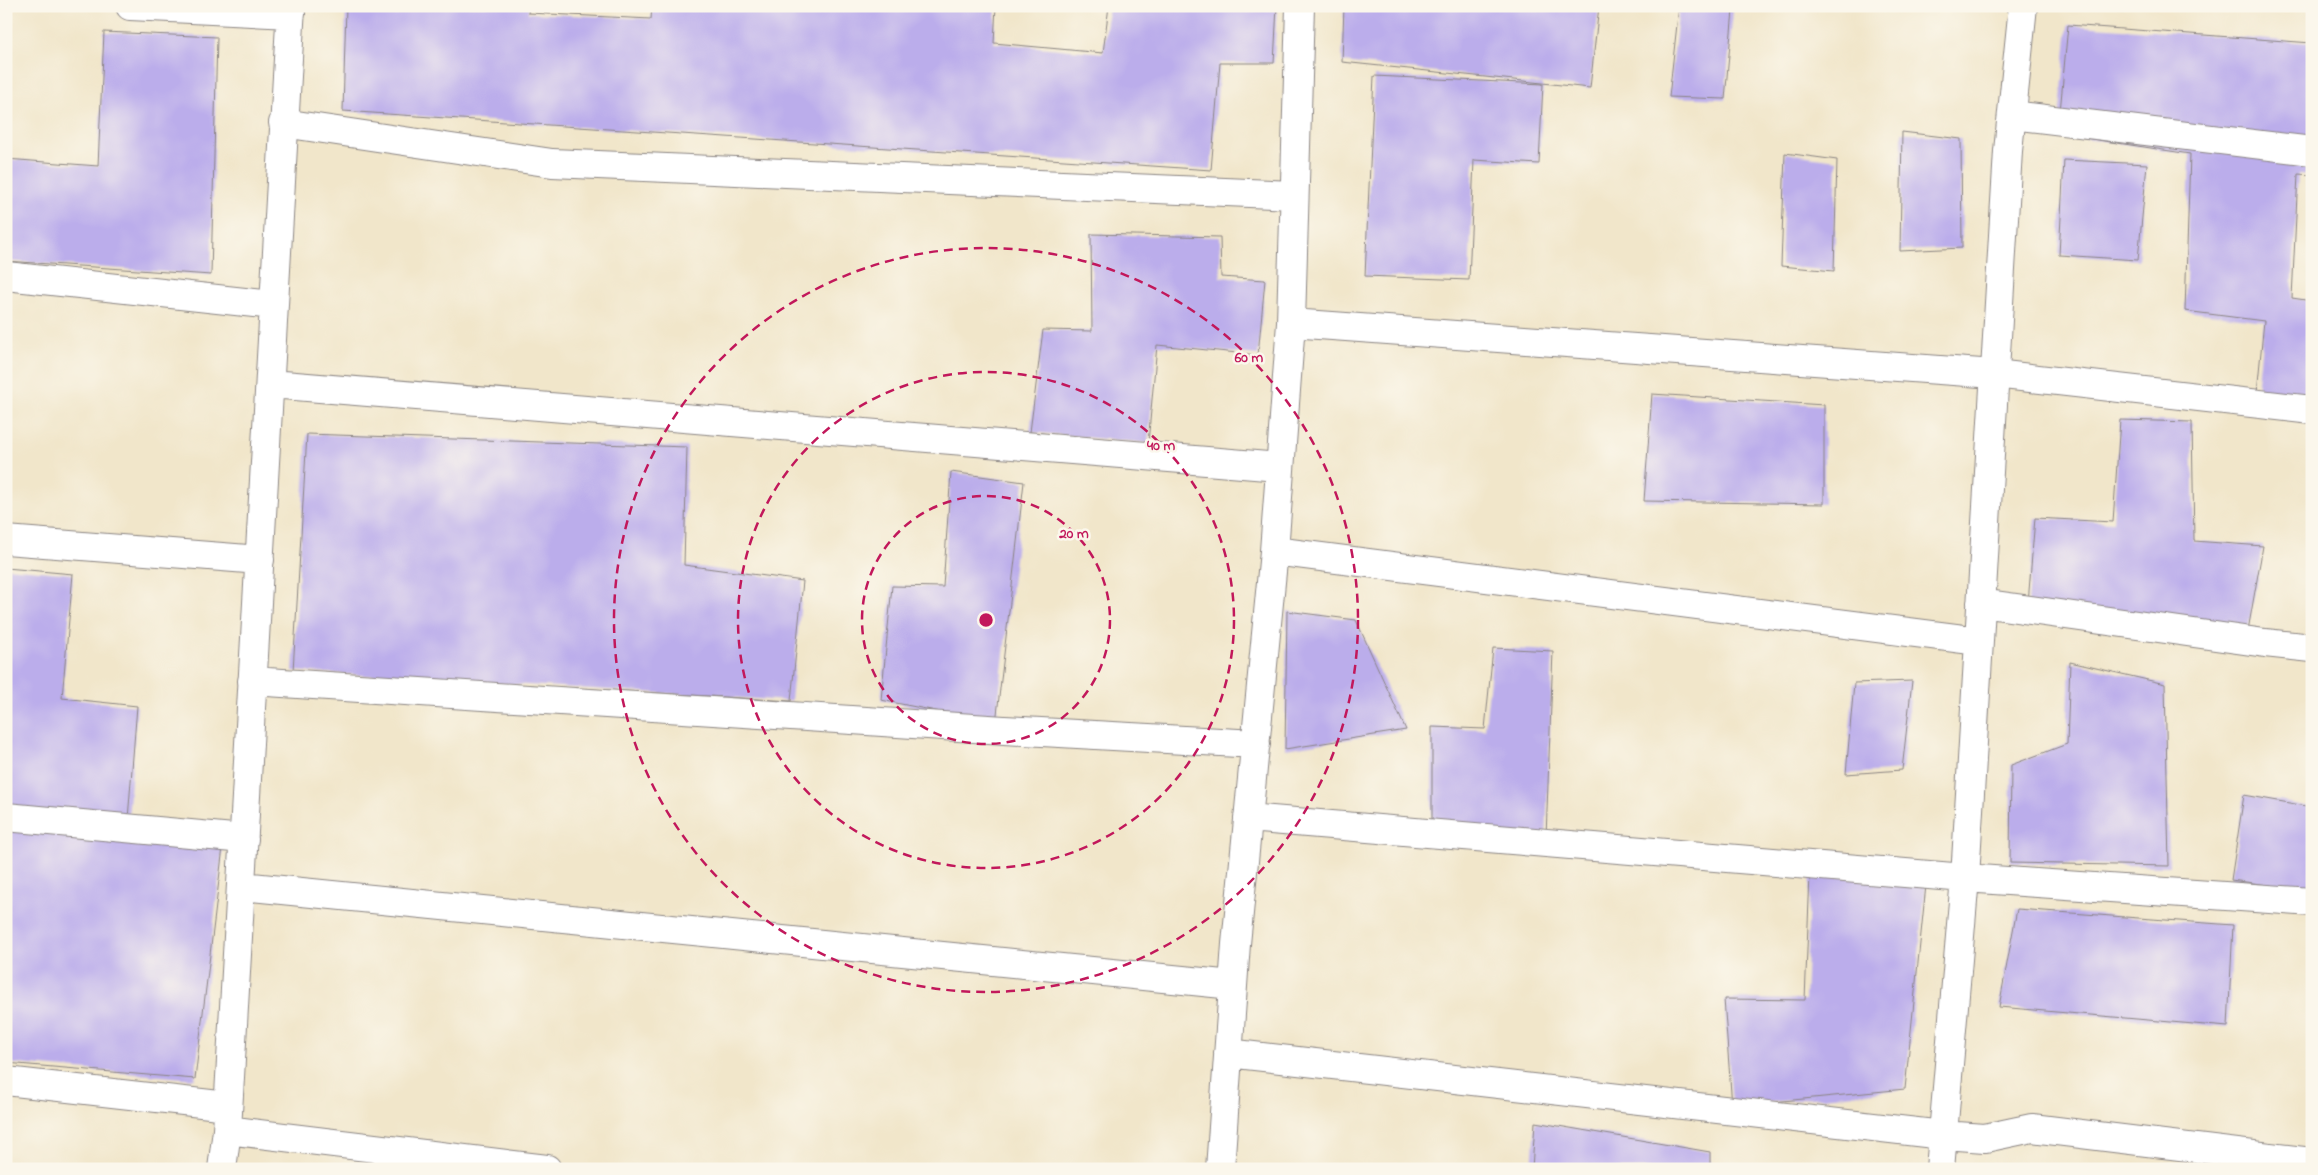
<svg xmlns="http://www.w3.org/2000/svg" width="2318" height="1175" font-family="'Indie Flower',sans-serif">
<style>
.building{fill:#bbadeb}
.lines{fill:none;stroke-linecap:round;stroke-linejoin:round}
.minor-casing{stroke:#8a8482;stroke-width:30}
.minor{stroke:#fff;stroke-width:28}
.ring{fill:none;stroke:#c2185b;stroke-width:2.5;stroke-dasharray:9 6}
.centre{fill:#c2185b;stroke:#fbf7ec;stroke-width:2.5}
.ring-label{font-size:15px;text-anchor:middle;font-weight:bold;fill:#c2185b;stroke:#fbf7ec;stroke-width:5;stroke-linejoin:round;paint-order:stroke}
</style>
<rect width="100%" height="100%" fill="#fbf7ec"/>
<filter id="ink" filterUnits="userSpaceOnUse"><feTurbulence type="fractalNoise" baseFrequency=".02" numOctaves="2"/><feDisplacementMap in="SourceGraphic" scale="10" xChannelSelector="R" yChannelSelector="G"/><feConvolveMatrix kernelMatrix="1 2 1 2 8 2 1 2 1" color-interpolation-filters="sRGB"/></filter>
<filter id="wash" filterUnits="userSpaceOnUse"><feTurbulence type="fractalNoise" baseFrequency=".0096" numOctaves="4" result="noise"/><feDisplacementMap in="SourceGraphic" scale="20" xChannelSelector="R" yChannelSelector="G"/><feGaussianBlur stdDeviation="1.12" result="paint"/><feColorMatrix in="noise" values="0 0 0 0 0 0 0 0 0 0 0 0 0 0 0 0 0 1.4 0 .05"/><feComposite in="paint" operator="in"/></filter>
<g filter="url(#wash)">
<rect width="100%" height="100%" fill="#f1e6ca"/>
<g id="blocks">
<path class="building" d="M346,6H529L528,13L651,19L652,6H996L994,43L1103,53L1109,6H1277L1274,63H1220L1211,170L343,111Z
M1344,6H1599L1590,88L1342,62Z
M1679,6H1712L1733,10L1725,99L1669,97Z
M2068,25L2312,43V175L2298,174L2292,298L2312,301V418L2255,413L2264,321L2185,311L2190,154L2058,134Z
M104,32L217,37L211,275L6,261V159L98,166Z
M1374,76L1543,84L1539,164L1474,160L1469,280L1365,276Z
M1902,132L1961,139L1962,248L1900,251Z
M1785,153L1837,160L1834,271L1781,266Z
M2064,160L2147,164L2138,260L2059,255Z
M1091,234L1220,237L1221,277L1265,280L1258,355L1157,345L1148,443L1030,432L1043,330L1092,331Z
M1652,394L1824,405V504L1644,501Z
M2120,420L2192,422L2194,541L2263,546L2247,636L2028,603L2035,518L2113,522Z
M307,434L687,447L684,565L803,581L791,701L293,671Z
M951,472L1024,482L996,723L881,700L892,586L943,587Z
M6,568L73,574L62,698L137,706L128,819L6,810Z
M1287,611L1356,620L1406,730L1285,749Z
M1493,648L1553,651L1546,837L1432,832V727L1485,729Z
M2070,662L2165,684L2169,866L2010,863L2011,765L2067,744Z
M1912,681L1902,770L1846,774L1854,683Z
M2244,795L2312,807V891L2231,880Z
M6,829L223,847L195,1079L6,1063Z
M1810,874L1926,885L1905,1089L1732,1106L1724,999L1805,1000Z
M2017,909L2233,925L2228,1027L1999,1007Z
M1535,1122L1710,1152V1169H1532Z"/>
</g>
</g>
<g filter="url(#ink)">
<use href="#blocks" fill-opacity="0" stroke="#8a8482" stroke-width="1"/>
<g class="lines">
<g class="minor-casing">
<path id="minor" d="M130,6L291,14
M2012,115L2312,151
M283,123L552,163L1294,195
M6,276L273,305
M1291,323L1995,374L2312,410
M271,384L1279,467
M6,540L260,560
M1274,551L1979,641
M1981,603L2265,643L2312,648
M252,681L1004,730L1256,744
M6,817L244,839
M1248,818L1965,878L2312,902
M242,886L1233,985
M1228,1053L1943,1135L1985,1138L2032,1128L2312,1162
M6,1081L228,1106
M227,1130L547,1169
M222,1169L227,1130L291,6
M1220,1169L1236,944L1274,551L1291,323L1300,6
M1940,1169L1965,878L2008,151L2023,6"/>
</g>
<use href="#minor" class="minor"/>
</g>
</g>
<g class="ring">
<circle cx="986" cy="620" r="124"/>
<circle cx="986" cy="620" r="248"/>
<circle cx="986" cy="620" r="372"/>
</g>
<circle cx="986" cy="620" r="8" class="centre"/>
<g class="ring-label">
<text x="1249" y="362">60 m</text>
<text x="1161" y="450">40 m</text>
<text x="1074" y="538">20 m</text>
</g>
<rect width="2318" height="1175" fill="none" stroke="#fbf7ec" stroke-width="25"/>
</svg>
